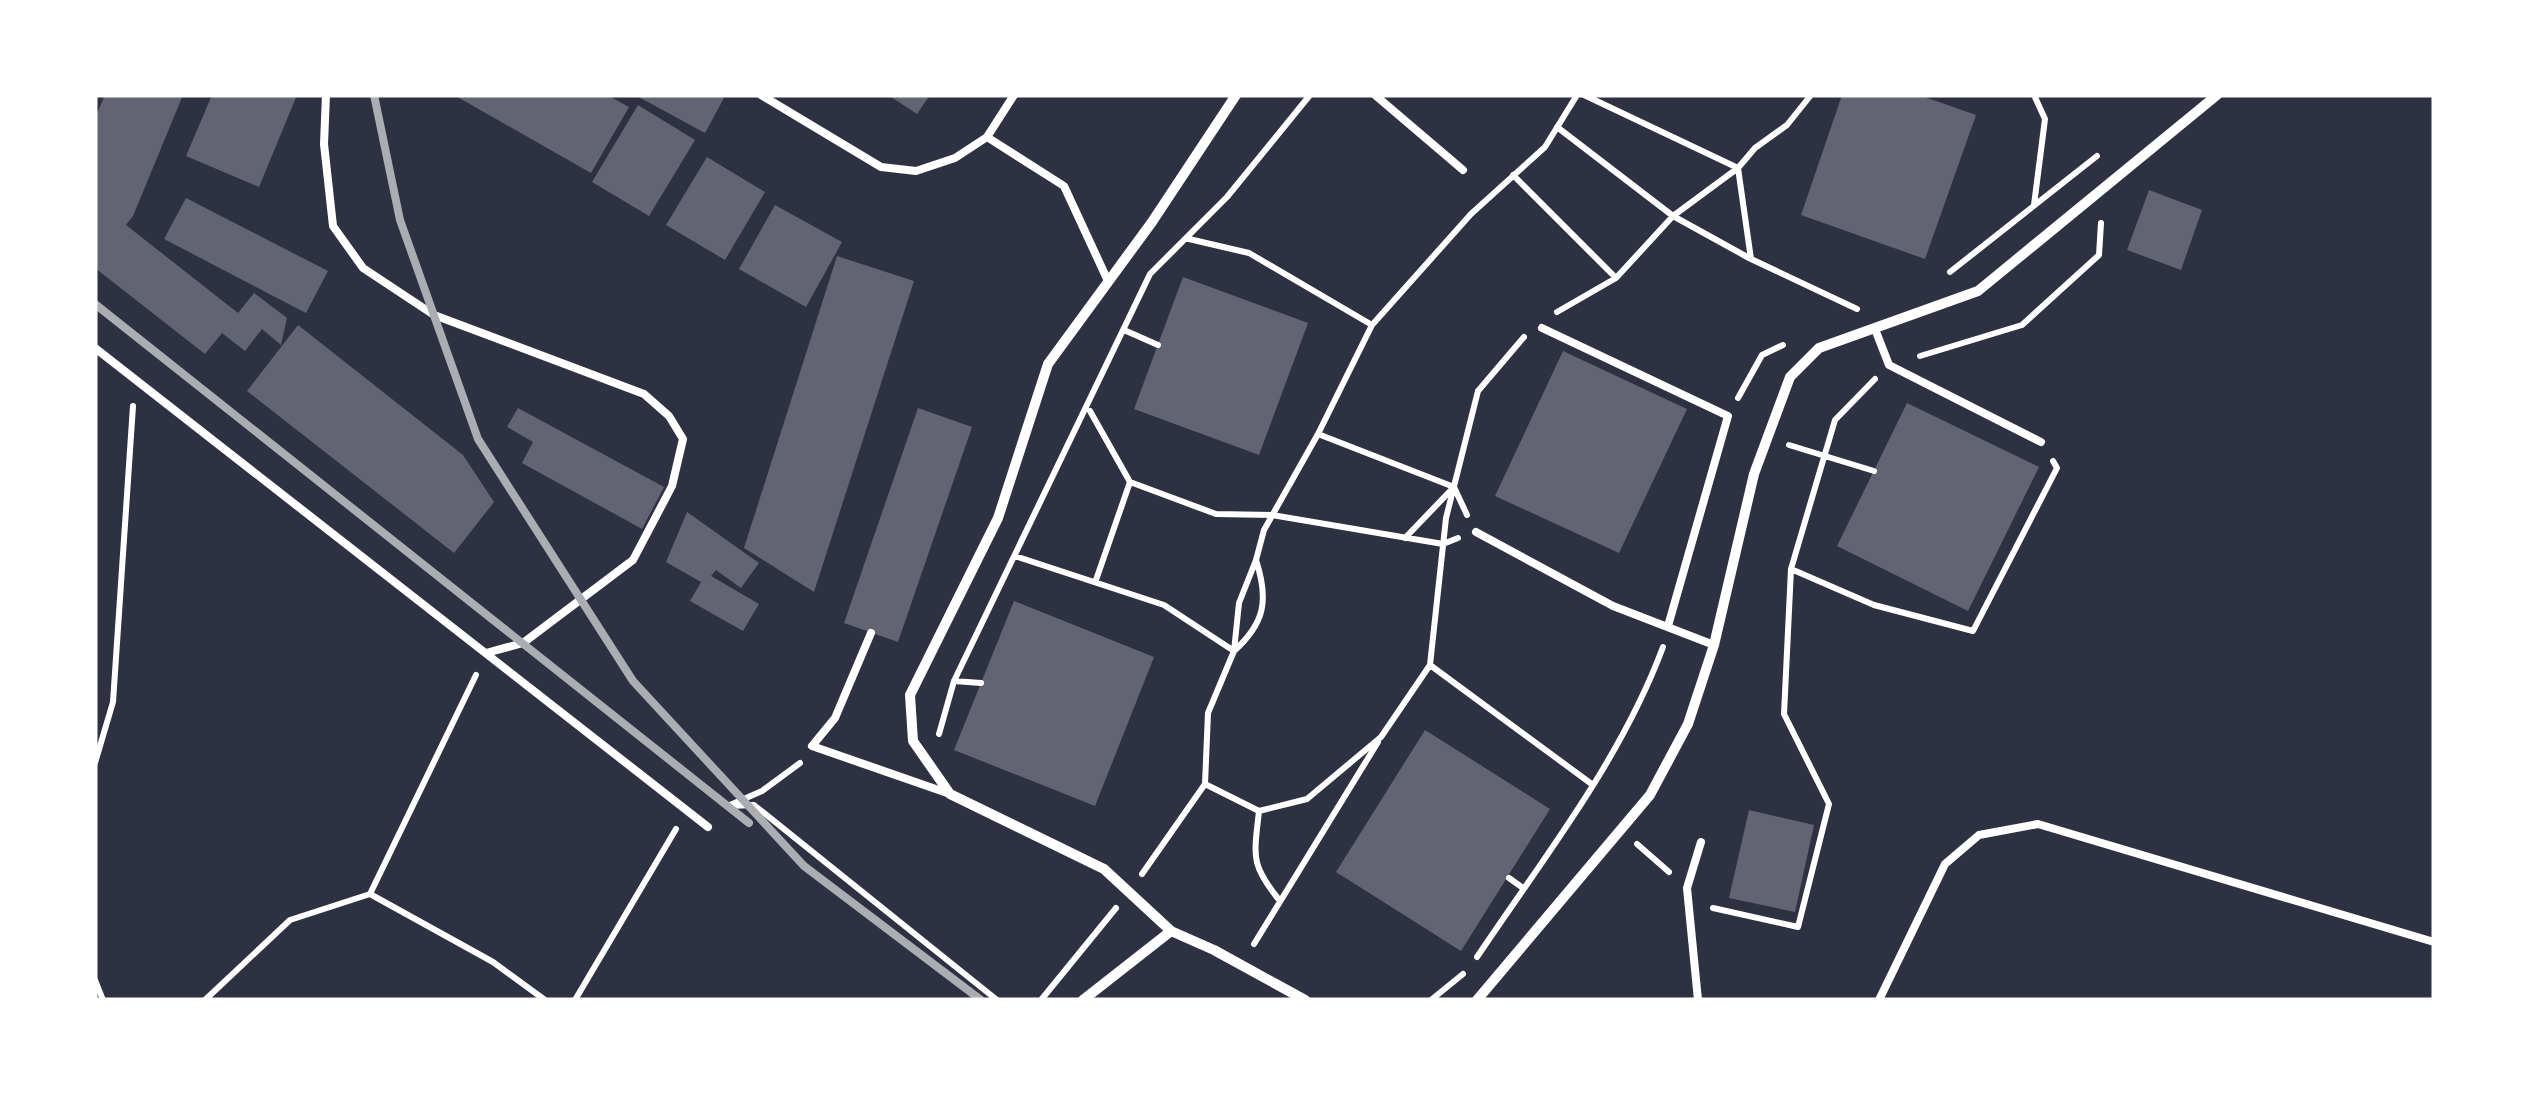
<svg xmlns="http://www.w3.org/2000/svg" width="2529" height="1095" font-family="'Crimson Pro',serif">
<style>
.building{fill:#626471}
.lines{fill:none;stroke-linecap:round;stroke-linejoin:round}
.path{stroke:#fff;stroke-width:6}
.service{stroke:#fff;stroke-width:8}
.minor{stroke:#fff;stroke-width:10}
.rail{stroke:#abadb3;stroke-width:8}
</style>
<rect width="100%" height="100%" fill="#2d3142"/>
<path class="building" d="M105,95H183L133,216L126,225L238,313L254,293L287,318L281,345L262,329L245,351L222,333L205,354L95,268V118Z
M212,95H297L259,187L186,156Z
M454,95H607L629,107L591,173Z
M635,95H718L724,98L705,133Z
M888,95H930L917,114Z
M1842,95H1919L1976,115L1925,259L1801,215Z
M638,105L695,140L649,216L592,182Z
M707,157L765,192L725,260L666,225Z
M2149,190L2202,210L2181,270L2127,250Z
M186,198L328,271L306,313L164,239Z
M775,205L842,242L806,307L739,269Z
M837,256L914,281L814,592L744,548Z
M1183,277L1308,323L1259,455L1134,409Z
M298,325L463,455L494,502L454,553L247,391Z
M1563,351L1687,409L1619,553L1495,496Z
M1907,403L2039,467L1968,611L1837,546Z
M518,408L664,487L642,529L522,463L533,442L507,427Z
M918,408L972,427L898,642L844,623Z
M687,512L759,563L741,588L716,570L711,576L759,604L743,631L690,601L701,582L666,562Z
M1014,601L1154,657L1095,806L954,750Z
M1425,730L1550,809L1461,951L1336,872Z
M1749,810L1814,825L1795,912L1729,898Z"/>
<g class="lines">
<path class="path" d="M1584,95L1738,168L1751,259L1857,309
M2034,95L2045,119L2034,205
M1557,127L1673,216L1749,258
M1513,175L1616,278
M1189,239L1249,253L1372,325
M1950,272L2097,156
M1557,312L1616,278L1673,216L1738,168L1755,148L1787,125L1811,95
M1124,330L1158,345
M1920,356L2022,325L2099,255L2101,223
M1738,398L1762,355L1783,345
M1090,411L1130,482L1216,514L1272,515L1443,544L1458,538
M1318,434L1454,487L1467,515
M1789,445L1874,471
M1405,538L1453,488
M1015,556L1164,605L1234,651C1265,623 1269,600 1256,560
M1791,569L1874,605L1973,631L2057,468L2053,461
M1096,580L1130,482
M1430,665L1593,785
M954,681L981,683
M939,734L954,681L1150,274L1227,197L1310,95
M95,763L113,702L133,406
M1205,784L1259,811L1307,799L1381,737L1430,665L1446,518L1478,391L1524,337
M730,805L762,791L800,763
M728,806L754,805L997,1000
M1259,811C1254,857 1250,864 1280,901
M1637,844L1669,872
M1142,874L1205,784L1208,713L1234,651L1239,603L1256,560L1264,530L1318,434L1372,325L1471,214L1545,147L1577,95
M1509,878L1523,888
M370,894L476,675
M1713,908L1798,927L1829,804L1784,714L1791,569L1835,420L1875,379
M1254,944L1378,742
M1477,957C1544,857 1621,760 1663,647
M95,980L103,1000
M205,1000L290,920L370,894L493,962L545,1000
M575,1000L676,829
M1041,1000L1116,908
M1431,1000L1463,974"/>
<path class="service" d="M326,95L324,144L333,226L363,268L434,315L644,394L669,416L683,439L672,486L633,560L523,643L486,653
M761,95L881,167L916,171L955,158L987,137L1014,95
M1375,95L1463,170
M987,137L1064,186L1108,281
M1542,328L1728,416L1668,626
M1875,329L1889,365L2041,442
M95,348L708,827
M1476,532L1613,606L1714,645
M871,633L835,718L812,746L950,794
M1698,1000L1687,888L1701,842
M1879,1000L1945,864L1979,835L2038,824L2434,942"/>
<path class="minor" d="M1236,95L1152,222L1048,364L998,518L910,695L913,741L950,794L1104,869L1171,931L1214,950L1305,1000
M1083,1000L1171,931
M1477,1000L1650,795L1688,724L1714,645L1754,474L1790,377L1819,348L1978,291L2217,95"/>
<path class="rail" d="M374,95L400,220L478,439L633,681L804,866L981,1000
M95,304L749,823"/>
</g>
<rect width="2529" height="1095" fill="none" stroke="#ffffff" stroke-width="195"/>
</svg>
